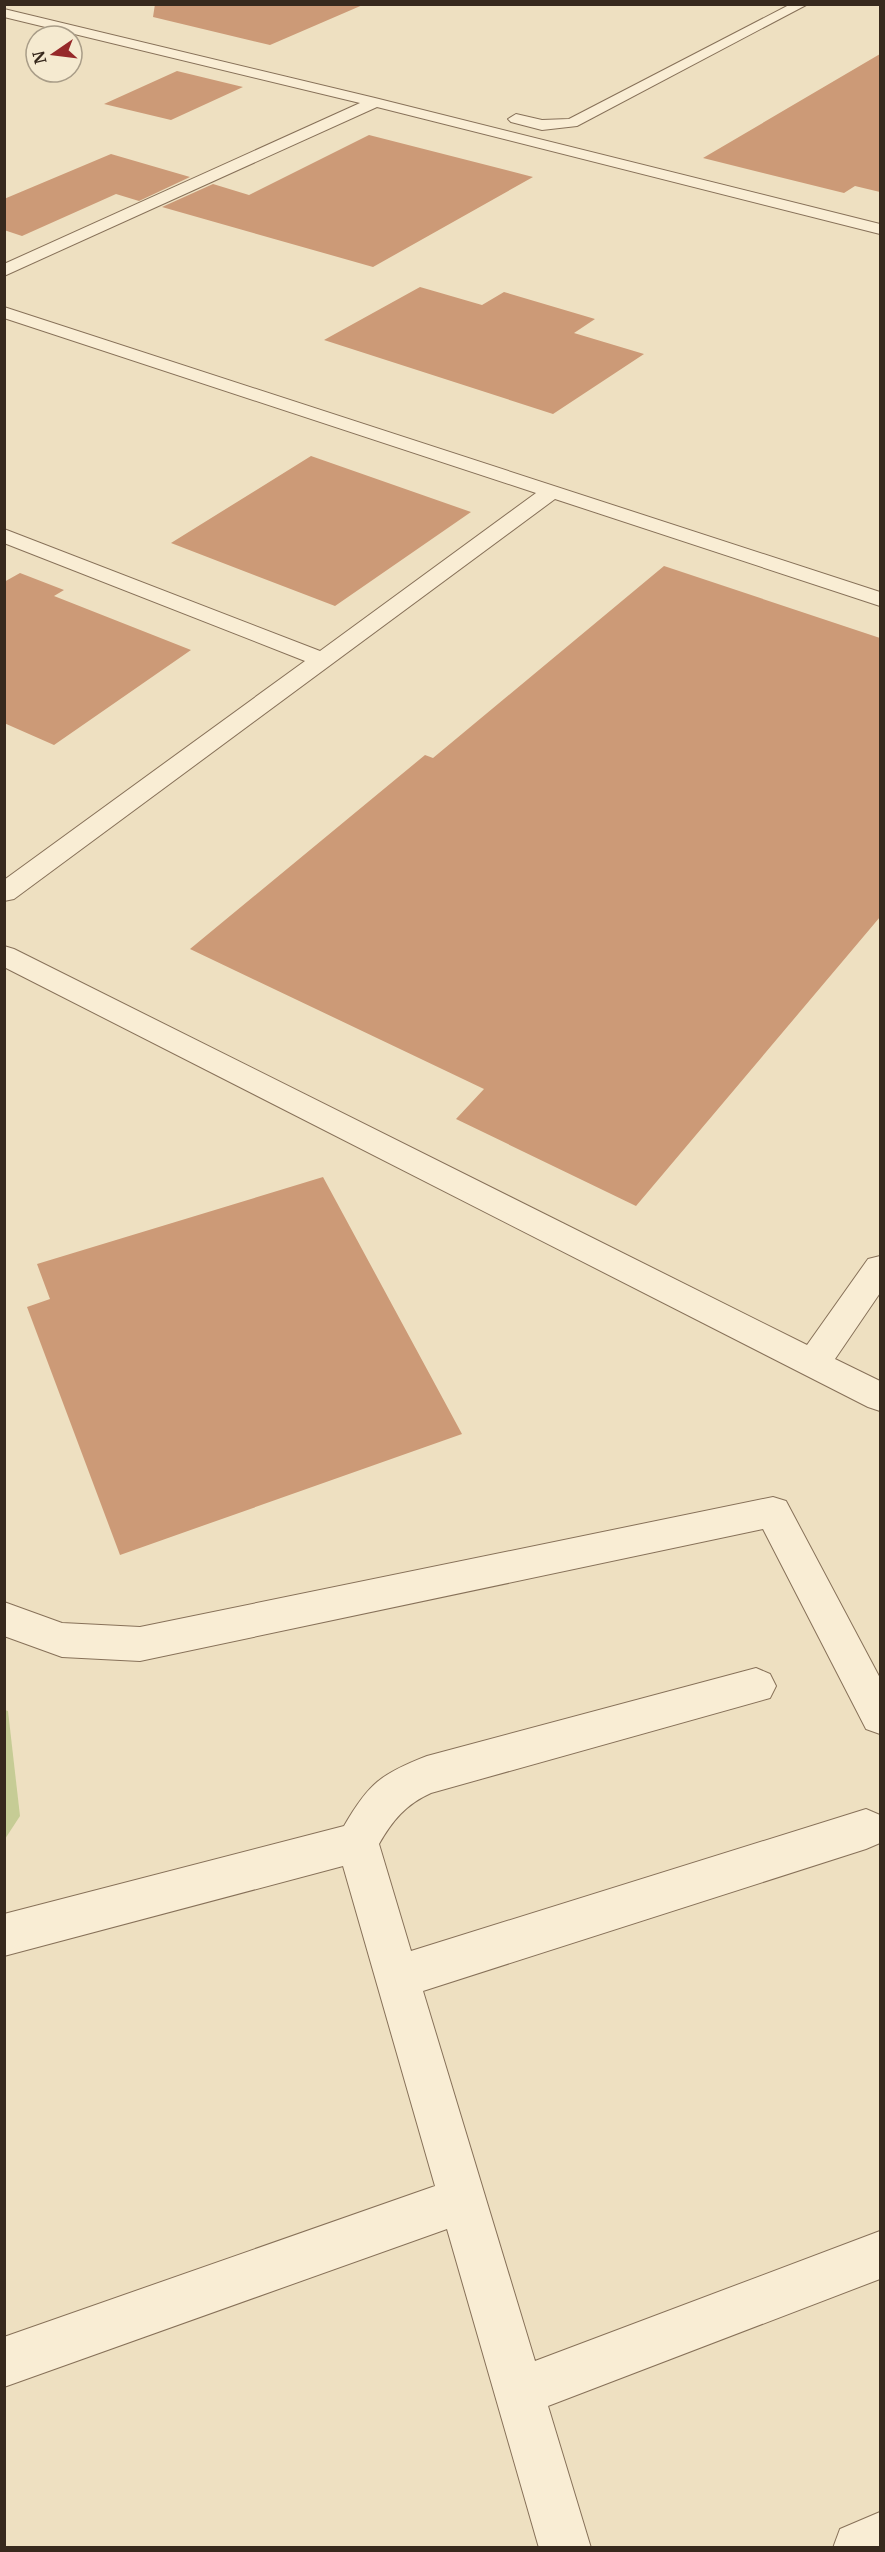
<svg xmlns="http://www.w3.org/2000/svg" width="885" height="2552" font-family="Merriweather,serif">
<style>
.green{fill:#c6cc95}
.building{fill:#cc9a77}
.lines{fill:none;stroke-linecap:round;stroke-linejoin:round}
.minor-casing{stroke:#877159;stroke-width:2}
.minor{fill:#f9edd4;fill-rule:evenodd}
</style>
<rect width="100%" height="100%" fill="#eee0c1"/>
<path class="green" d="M5,1710L8,1711L20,1816L5,1839Z"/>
<path class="building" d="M155,4H365L270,45L153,17Z
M880,54V192L855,186L844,193L703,158Z
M177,71L243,87L171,120L104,104Z
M369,135L533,177L373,267L162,207L213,184L249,195Z
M111,154L190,177L139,201L116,194L22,236L4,230V199Z
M420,287L482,305L504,292L595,319L574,333L644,354L553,414L324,340Z
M311,456L471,512L335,606L171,543Z
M664,566L880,638V917L636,1206L456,1119L484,1089L190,949L425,755L433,758Z
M20,573L64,590L54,596L191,650L54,745L4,723V582Z
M323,1177L462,1434L120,1555L27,1307L50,1299L37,1264Z"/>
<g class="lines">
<g class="minor-casing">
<path id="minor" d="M791,4H808L577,126L542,130L511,122L508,119L516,114L542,120L569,119Z
M4,9L375,98L880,224V234L377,107L4,276V264L360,103L4,17Z
M4,307L880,592V606L555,499L14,899L4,901V880L305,661L4,543V529L320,651L536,493L4,318Z
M4,946L14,949L807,1345L868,1259L880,1256V1293L835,1359L880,1381V1411L868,1407L4,967Z
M773,1497L786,1501L880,1678V1734L866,1729L763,1529L140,1661L62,1657L4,1636V1602L62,1623L140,1627Z
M756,1668L770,1674L776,1686L770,1698L431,1793C406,1804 392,1821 379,1844L411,1951L866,1809L880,1815V1843L866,1849L423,1991L535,2361L880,2231V2279L548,2406L591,2548H539L447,2229L4,2387V2337L435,2186L343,1866L4,1956V1914L344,1826C369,1783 381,1774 427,1756Z
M880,2512V2548H833L840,2529Z"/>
</g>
<use href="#minor" class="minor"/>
</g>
<rect width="885" height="2552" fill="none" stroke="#37291d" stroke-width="12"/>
<g transform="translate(54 54) rotate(256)"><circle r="28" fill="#f5ead0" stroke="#a99d88" stroke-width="1.5"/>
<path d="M0-4.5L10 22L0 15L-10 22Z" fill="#96292a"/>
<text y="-9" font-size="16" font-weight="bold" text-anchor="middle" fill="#37291d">N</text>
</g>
</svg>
